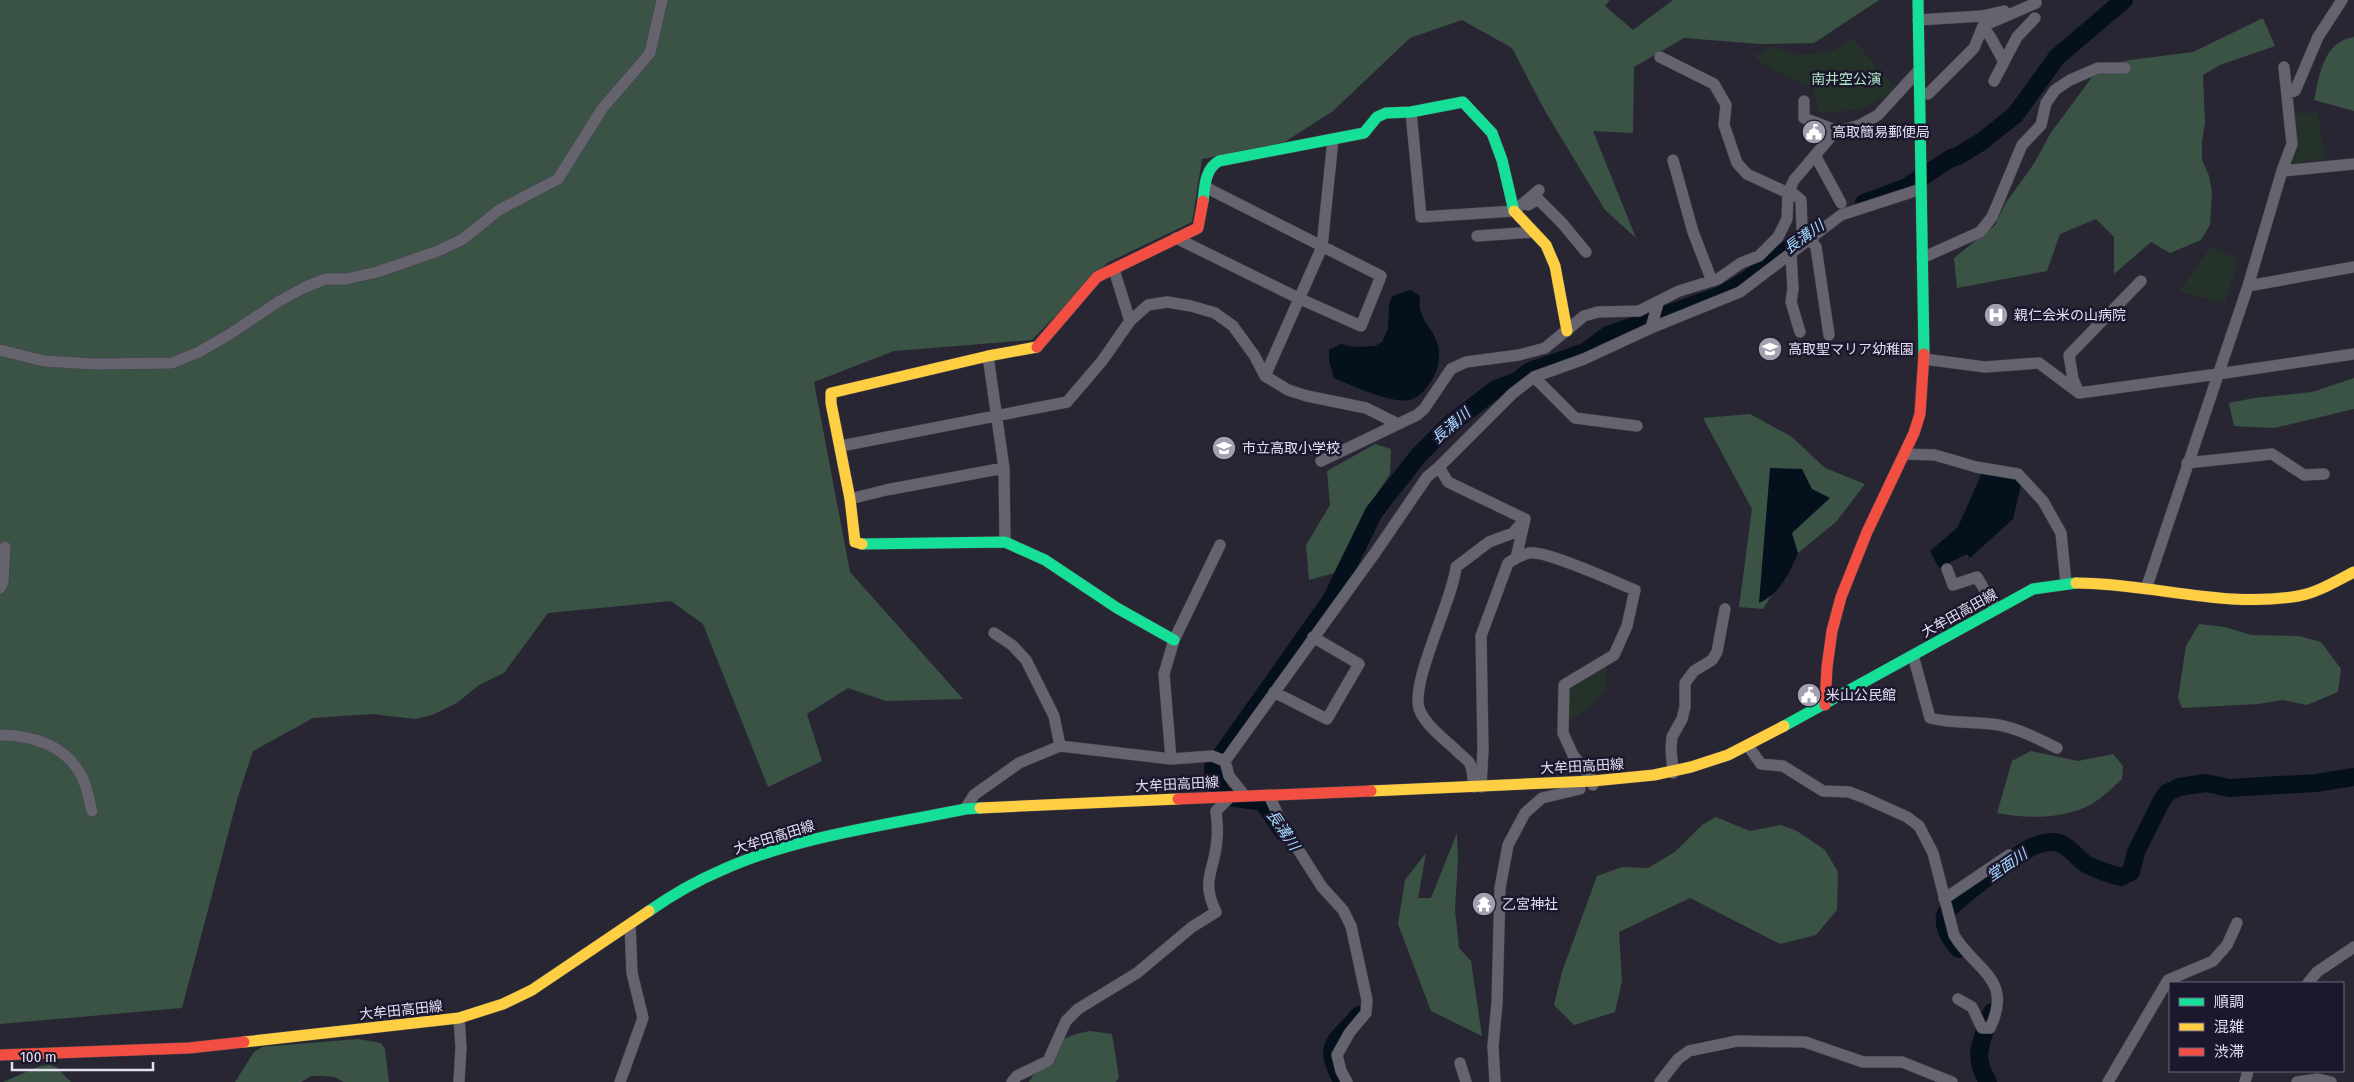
<svg xmlns="http://www.w3.org/2000/svg" width="2354" height="1082" font-family="'Fira Sans Condensed','Noto Sans JP',sans-serif">
<style>
.green{fill:#24322a}
.forest{fill:#3a5345}
.water{fill:#04101c}
.lines{fill:none;stroke-linecap:round;stroke-linejoin:round}
.river{stroke:#04101c;stroke-width:18}
.street-casing{stroke:#44424d;stroke-width:12}
.fast-casing{stroke:#44424d;stroke-width:12}
.slow-casing{stroke:#44424d;stroke-width:12}
.jam-casing{stroke:#44424d;stroke-width:12}
.street{stroke:#65636e;stroke-width:11}
.fast{stroke:#16e098;stroke-width:11}
.slow{stroke:#ffcf43;stroke-width:11}
.jam{stroke:#f24e42;stroke-width:11}
.labels{text-anchor:middle;stroke-width:5;stroke-linejoin:round;paint-order:stroke}
.park-label{font-size:14px;fill:#aee6c3;stroke:#1d172e}
.poi-label{font-size:14px;fill:#e3e0f1;stroke:#1d172e;text-anchor:start}
.street-label{font-size:14px;fill:#e3e0f1;stroke:#1d172e}
.water-label{font-size:15px;font-style:italic;fill:#a2d9fc;stroke:#1d172e}
</style>
<rect width="100%" height="100%" fill="#292633"/>
<path class="green" d="M1853,39L1897,90L1863,109L1819,113L1813,88L1771,69L1754,56L1772,46L1795,55L1831,52Z
M2294,113H2318L2325,158L2292,164L2297,143Z
M2211,246L2239,259L2225,303L2179,292Z
M1606,667V688L1594,704L1571,720L1567,692Z"/>
<path class="forest" d="M0,0H1610L1605,6L1633,30L1673,0H1879L1814,43L1760,44L1684,38L1634,67L1633,133L1593,131L1636,238L1605,210L1545,111L1512,48L1462,20L1410,38L1333,111L1283,143L1202,159L1192,222L1107,263L1032,340L894,351L814,382L850,572L963,699L886,701L848,688L807,714L822,761L768,787L703,624L671,601L548,613L504,673L479,685L457,703L432,715L415,719L372,714L313,718L253,751L237,800L182,1008L0,1024Z
M2263,18L2275,46L2220,65L2203,75L2205,123L2202,141V160L2209,176L2212,192L2210,225L2201,240L2170,253L2151,242L2114,274V237L2096,219L2060,234L2047,271L1957,288L1954,258L1995,225L2005,204L2035,162L2050,134L2095,73L2117,63L2130,60L2193,52Z
M2354,37V111L2314,100C2320,74 2323,42 2354,37Z
M2354,378V409L2274,428L2234,426L2229,403L2254,398L2312,392Z
M1750,414L1792,437L1825,468L1865,484L1836,522L1798,553L1763,609L1739,607L1752,509L1703,418Z
M1375,444L1391,449L1390,474L1370,504L1334,573L1309,580L1306,545L1330,505L1327,471Z
M2199,624L2225,627L2251,635L2299,636L2321,642L2341,669L2338,692L2307,705L2283,700L2258,704L2182,708L2178,698L2186,646Z
M2031,751L2078,761L2113,754L2123,766L2122,779C2112,788 2100,800 2088,806C2061,819 2026,819 1997,813L2012,761Z
M1716,817L1750,831L1781,825L1797,831L1825,850L1838,872L1837,910L1816,935L1780,944L1690,898L1619,932L1622,981L1615,1012L1574,1025L1554,1005L1562,972L1597,876L1622,867L1648,868L1675,852L1702,825Z
M1457,833L1458,859L1455,910L1459,948L1471,961L1482,1036L1431,1011L1398,924L1405,880L1426,853L1418,898H1431Z
M1090,1031L1112,1034L1119,1077L1116,1082H1029C1048,1053 1053,1037 1090,1031Z
M358,1039L381,1043L385,1049L389,1082H344L334,1077L322,1076H311L301,1082H235L254,1052L262,1047Z
M50,1065L56,1067L71,1082H3L40,1066Z"/>
<path class="water" d="M1411,290L1420,296C1417,321 1432,324 1438,345C1441,359 1438,370 1431,381C1426,388 1422,394 1415,398C1398,408 1352,385 1334,378L1329,360V350L1341,344L1354,347L1375,346L1382,342L1388,329L1389,304L1392,296Z
M1770,468L1802,469L1812,489L1830,498L1792,533L1798,553C1789,574 1780,593 1759,603Z
M1983,470L2022,481L2013,519L1970,558L1967,554L1939,568L1930,551L1958,527Z"/>
<g class="lines">
<path class="river" d="M1864,203L1905,188L1951,158L1958,156L1981,142L2015,115L2057,57L2124,0
M1284,833L1263,802L1223,796L1213,776V767L1331,600L1374,512L1419,455L1449,425L1496,389L1517,381L1530,371L1585,352L1608,335L1719,296L1747,280L1795,244
M1959,949C1951,941 1943,928 1945,915C1948,905 2009,860 2022,853C2030,847 2044,841 2054,842C2070,844 2076,859 2088,865C2098,870 2110,874 2121,877L2131,872L2136,852L2162,800L2167,793L2179,787L2206,783L2229,788L2316,783L2354,777
M1340,1077C1321,1040 1340,1041 1359,1015
M1988,1082C1971,1054 1982,1041 1992,1012"/>
<g class="street-casing">
<path id="street" d="M1918,20L1982,16L2004,11
M1983,26L1991,38L2003,60
M1660,57L1714,84L1726,105L1724,125L1737,163L1747,174L1788,193
M1994,81L2017,37L2035,18
M2287,93L2295,91L2318,37L2342,0
M1928,94L1974,48L1983,26L2036,3
M1804,101V118L1830,128L1834,133
M1411,112L1421,217L1514,211L1539,190
M1815,155L1841,203
M1673,160L1693,232L1712,281
M2282,171L2354,164
M1789,190L1801,200L1802,228L1816,247L1829,335
M1528,205L1538,199L1562,223L1586,252
M1477,236L1534,232
M1176,238L1298,298L1361,326L1381,276L1205,187
M1791,254L1793,289L1791,302L1800,332
M1922,258L1980,232L1992,217L2022,145L2041,125L2046,103L2055,90L2070,80L2098,68H2125
M1114,270L1130,321
M2248,286L2354,267
M1651,328L1740,292L1841,215L1921,189
M0,350L44,361L95,364L172,363L199,352L230,334L278,302L305,287L326,279H346L377,272L438,251L463,239L499,210L558,179L602,109L650,53L662,0
M988,356L1004,468L1005,542
M1924,359L1985,367L2039,363L2079,393L2218,374L2354,354
M1265,376L1322,247L1333,139
M1534,377L1575,418L1637,426
M2078,391L2073,379L2069,355L2141,281
M841,446L1067,402L1102,361L1130,321L1148,305L1167,302L1191,306L1215,313L1233,326L1254,355L1265,376L1288,390L1307,396L1366,408L1398,424
M1905,454L1935,455L1976,467L2018,474L2043,501L2061,533L2066,583
M1321,461L1417,415L1424,409L1451,369L1466,362L1519,355L1545,348L1584,316L1598,312L1639,311L1679,291L1718,279L1741,263L1759,256L1778,237L1787,219L1788,193L1794,180L1834,133L1860,125L1878,115L1919,70
M2187,463L2272,454L2304,475L2324,474
M1439,467L1448,482L1525,519L1516,558
M850,499L886,490L1004,468
M1947,569L1953,585L1977,577L1996,609
M0,588L3,582L5,547
M2146,589L2248,286L2282,171L2292,144L2284,67
M994,633L1012,645L1026,660L1054,716L1060,746
M1913,655L1930,718C1953,724 1976,721 1999,725C2020,729 2038,739 2057,748
M1274,692L1327,719L1359,664L1313,637
M0,735C33,735 67,746 82,777C87,787 89,800 92,811
M1748,746L1761,764L1783,766L1823,791L1849,792L1865,798L1907,817L1919,826L1933,853L1954,935C1975,971 2014,978 1990,1028H1982L1972,1007L1958,999
M1171,759L1164,674L1174,640L1220,545
M1225,761L1375,553L1427,477L1439,467L1512,394L1534,377L1584,359L1651,328L1658,303
M1225,761L1229,776L1245,796
M1673,773L1671,749L1672,737L1682,719L1685,707V683L1694,671L1712,660L1717,652L1725,609
M1474,787C1473,780 1473,770 1470,764C1468,760 1462,756 1459,753C1447,741 1427,727 1420,711C1408,686 1453,600 1456,567L1489,542L1513,533L1525,519
M1481,787L1483,750L1481,636L1508,563C1514,559 1521,555 1529,553C1546,550 1615,582 1635,590L1627,626L1614,655L1564,685L1563,733L1573,755L1593,781V785
M1269,795L1282,824L1322,887L1343,910L1351,926L1367,1000L1366,1013L1350,1032L1337,1055L1341,1071L1347,1082
M965,809L974,795L1019,763L1060,746L1171,759L1212,756L1225,761
M1944,899L2009,855
M2308,983L2317,972L2354,947
M459,1018L461,1047L459,1082
M1460,1063L1466,1082
M620,1082L643,1018L632,973L630,924
M1012,1082L1017,1076L1048,1061L1066,1021L1078,1009L1137,973L1192,927L1216,912C1200,879 1215,871 1217,839C1218,830 1217,820 1216,811L1230,797
M1495,1082L1493,1046L1497,1003L1500,888L1508,845L1525,813L1542,798L1580,789
M1660,1082L1678,1059L1689,1051L1737,1041L1805,1042L1863,1062H1902L1952,1082
M2108,1082L2168,980L2213,961L2227,945L2237,923
M2245,1082L2248,1071
M2297,1082L2318,1079L2331,1082"/>
</g>
<g class="fast-casing">
<path id="fast" d="M1918,0L1924,354
M1203,201C1205,185 1205,169 1219,161L1364,133L1377,117L1386,113L1411,112L1463,102L1492,133L1502,160L1514,211
M862,544L1005,542L1045,560L1117,608L1174,640
M1784,726L2033,589L2076,583
M649,911C672,895 696,881 722,870C794,837 887,825 965,809L980,808"/>
</g>
<g class="slow-casing">
<path id="slow" d="M1514,211L1546,245L1555,266L1567,331
M862,544L855,542L850,499L831,403V393L988,356L1037,347
M2076,583C2150,583 2225,609 2298,596C2317,593 2336,581 2354,572
M1371,791L1593,781L1654,775L1691,767L1728,755L1784,726
M980,808L1178,799
M244,1042L459,1018L503,1004L532,990L649,911"/>
</g>
<g class="jam-casing">
<path id="jam" d="M1037,347L1097,277L1198,228L1203,201
M1825,705L1827,667L1832,631L1841,597L1867,532L1914,433L1920,414L1924,354
M1178,799L1371,791
M0,1055L189,1048L244,1042"/>
</g>
<use href="#street" class="street"/>
<use href="#fast" class="fast"/>
<use href="#slow" class="slow"/>
<use href="#jam" class="jam"/>
</g>
<defs>
<g id="civic-disc" transform="scale(1.25)"><circle r="9.5" fill="#a29fae" stroke="#1d172e"/><path d="M-.6-6.5H3V-4.5H.6V-3L4-1V1h2V6H-6V1h2V-1L-.6-3ZM-1.2 2.5V6h2.4V2.5Z" fill="#fff"/></g>
<g id="hospital-disc" transform="scale(1.25)"><circle r="9.5" fill="#a29fae" stroke="#1d172e"/><path d="M-5-5h3v3.5h4V-5h3V5h-3V1.5h-4V5h-3Z" fill="#fff"/></g>
<g id="school-disc" transform="scale(1.25)"><circle r="9.5" fill="#a29fae" stroke="#1d172e"/><path d="M0-5L7-2L0 1L-7-2ZM-4 1L0 2.5L4 1V4Q0 6-4 4Z" fill="#fff"/></g>
<g id="temple-disc" transform="scale(1.25)"><circle r="9.5" fill="#a29fae" stroke="#1d172e"/><path d="M0-6L5-2H3V0L6.5 2.5H4V6H1.5V3h-3V6H-4V2.5H-6.5L-3 0V-2H-5Z" fill="#fff"/></g>
</defs>
<g fill-rule="evenodd">
<use href="#civic-disc" x="1814" y="132"/>
<use href="#hospital-disc" x="1996" y="315"/>
<use href="#school-disc" x="1770" y="349"/>
<use href="#school-disc" x="1224" y="448"/>
<use href="#civic-disc" x="1809" y="695"/>
<use href="#temple-disc" x="1484" y="904"/>
</g>
<g class="labels">
<g class="park-label">
<text x="1846" y="84">南井空公演</text>
</g>
<g class="poi-label">
<text x="1832" y="137">高取簡易郵便局</text>
<text x="2014" y="320">親仁会米の山病院</text>
<text x="1788" y="354">高取聖マリア幼稚園</text>
<text x="1242" y="453">市立高取小学校</text>
<text x="1826" y="700">米山公民館</text>
<text x="1502" y="909">乙宮神社</text>
</g>
<g class="street-label">
<text transform="translate(1959 613) rotate(-29)" y="5">大牟田高田線</text>
<text transform="translate(1582 766) rotate(-3)" y="5">大牟田高田線</text>
<text transform="translate(1177 784) rotate(-3)" y="5">大牟田高田線</text>
<text transform="translate(774 837) rotate(-17)" y="5">大牟田高田線</text>
<text transform="translate(401 1010) rotate(-6)" y="5">大牟田高田線</text>
</g>
<g class="water-label">
<text transform="translate(1804 237) rotate(-36)" y="5">長溝川</text>
<text transform="translate(1451 426) rotate(-41)" y="5">長溝川</text>
<text transform="translate(1283 830) rotate(56)" y="5">長溝川</text>
<text transform="translate(2007 865) rotate(-34)" y="5">堂面川</text>
</g>
</g>
<rect x="2169" y="982" width="175" height="90" fill="#1d172e" stroke="#6c677c"/>
<rect x="2179" y="998" width="25" height="8" fill="#16e098" stroke="#6c677c"/>
<text x="2214" y="1007" font-size="15" fill="#e3e0f1">順調</text>
<rect x="2179" y="1023" width="25" height="8" fill="#ffcf43" stroke="#6c677c"/>
<text x="2214" y="1032" font-size="15" fill="#e3e0f1">混雑</text>
<rect x="2179" y="1048" width="25" height="8" fill="#f24e42" stroke="#6c677c"/>
<text x="2214" y="1057" font-size="15" fill="#e3e0f1">渋滞</text>
<path d="M12 1062v8h141v-8" fill="none" stroke="#e3e0f1" stroke-width="2.5"/>
<text x="20" y="1062" font-size="15" fill="#e3e0f1" stroke="#1d172e" stroke-width="4" paint-order="stroke">100 m</text>
</svg>
